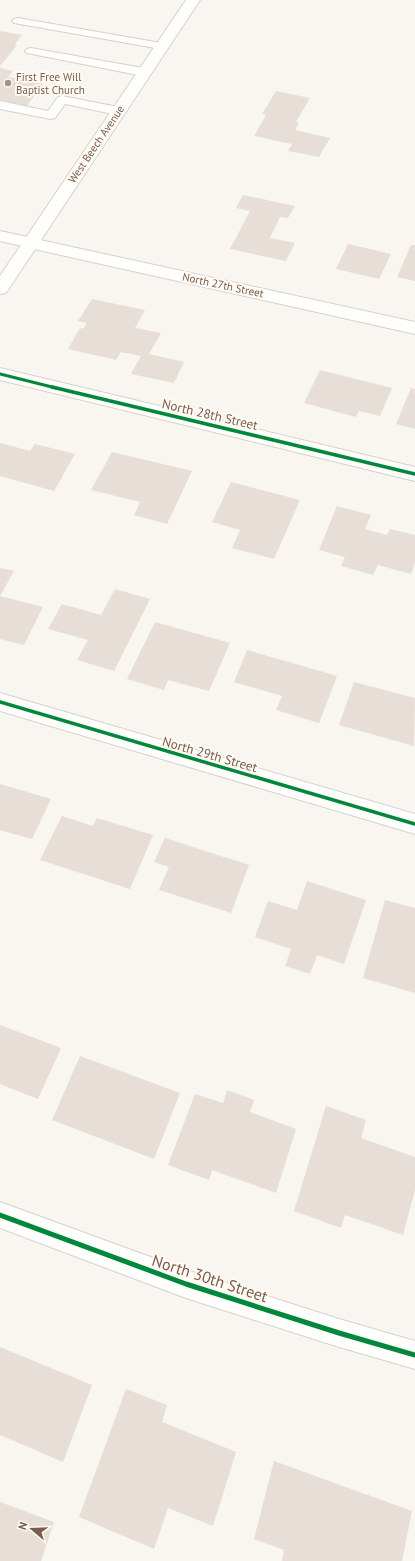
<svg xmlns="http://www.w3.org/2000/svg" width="415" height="1561" font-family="'PT Sans',sans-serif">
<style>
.building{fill:#e6ded7}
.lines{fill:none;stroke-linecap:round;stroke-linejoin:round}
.service-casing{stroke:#d7d1cb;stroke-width:2}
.minor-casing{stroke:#d7d1cb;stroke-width:2}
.tertiary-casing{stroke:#d7d1cb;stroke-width:2}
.secondary-casing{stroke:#d9d2cb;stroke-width:2}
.service{fill:#fefefd;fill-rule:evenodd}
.minor{fill:#fefefd;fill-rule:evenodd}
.tertiary{fill:#fefefd;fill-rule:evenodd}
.secondary{fill:#fefefd;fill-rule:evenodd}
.cycleway-far2-casing{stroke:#fffaf3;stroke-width:5}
.cycleway-far1-casing{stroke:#fffaf3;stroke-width:6}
.cycleway-casing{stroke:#fffaf3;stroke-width:8}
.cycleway-far2{stroke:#00873e;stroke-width:3}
.cycleway-far1{stroke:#00873e;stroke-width:3.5}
.cycleway{stroke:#00873e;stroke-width:5}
.poi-dot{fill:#a69286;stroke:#fffaf3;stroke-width:1.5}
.labels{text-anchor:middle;stroke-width:4;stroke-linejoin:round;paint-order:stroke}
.far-poi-label{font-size:11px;fill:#7a5c4d;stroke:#fffaf3;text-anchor:start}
.far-street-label{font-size:11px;fill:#7a5c4d;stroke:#fffaf3}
.street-label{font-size:13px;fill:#7a5c4d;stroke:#fffaf3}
.near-street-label{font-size:16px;fill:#7a5c4d;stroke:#fffaf3}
</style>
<rect width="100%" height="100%" fill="#f9f5f0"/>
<path class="building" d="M0,31L22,35L15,44L17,45L0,66Z
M0,68L13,71L8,77L43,84L27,106L0,100Z
M276,91L310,98L296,122L299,123L295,130L330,138L319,157L288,151L292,144L254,136L266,115L262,114Z
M243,195L295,206L288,218L280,217L270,238L295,243L286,261L230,249L250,211L236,208Z
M348,244L391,254L379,279L336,269Z
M411,245H415V281L397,277Z
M92,299L145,310L135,328L161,333L149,354L184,362L174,383L131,374L141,356L121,352L116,360L68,349L80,328L83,329L87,323L78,321Z
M320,370L392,388L380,416L359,411L356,417L304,403Z
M411,388L415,389V429L396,424Z
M0,443L30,451L35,444L75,454L54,491L0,476Z
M112,452L192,471L167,524L134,515L140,502L91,490Z
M231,482L300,500L274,559L232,548L240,530L212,522Z
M337,506L371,515L365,529L387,535L390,529L415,535V562L411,574L378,565L373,575L341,566L345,557L319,550Z
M0,568L14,571L0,596L43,607L24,645L0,639Z
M115,589L150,599L114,671L77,660L88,640L48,629L62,604L101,615Z
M155,622L230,643L209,691L168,680L164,690L127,679Z
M247,650L337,676L319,723L276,710L282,696L234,682Z
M354,682L415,698L414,746L339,725Z
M0,784L51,799L32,839L0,830Z
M62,816L93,826L97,818L153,835L130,889L40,860Z
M165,838L249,865L231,913L159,890L169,867L154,862Z
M307,881L366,900L344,964L317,955L310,974L285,966L291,949L255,937L268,901L297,910Z
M385,900L415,908V993L363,978Z
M0,1025L61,1048L38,1099L0,1084Z
M80,1056L180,1093L154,1159L52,1120Z
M227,1090L254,1100L250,1112L296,1129L276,1193L212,1170L209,1180L168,1165L195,1094L223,1103Z
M326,1106L366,1120L361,1138L415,1157V1190L403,1235L345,1215L341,1228L294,1211Z
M0,1347L92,1385L63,1462L0,1435Z
M126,1389L167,1405L162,1422L236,1452L213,1526L168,1508L154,1549L79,1517Z
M274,1461L412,1511L402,1561H282L284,1550L254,1539Z
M0,1502L54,1522L41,1561H0Z"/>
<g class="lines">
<g class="service-casing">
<path id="service" d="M18,18L161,43L165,44L167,46L165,48L161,49L14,23L12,21L14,19Z
M31,48L143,68L147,70L149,72L147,74L143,76L27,53L25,51L27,49Z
M62,96L118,107L122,108L124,111L122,114L118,115L65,104L55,118L51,119L0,109V101L48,111L58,97Z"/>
</g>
<g class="minor-casing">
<path id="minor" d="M0,231L37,239L39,243L37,247L31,248L0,241Z
M0,368L415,467V481L0,380Z
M0,693L415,814V834L0,711Z
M0,1202L186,1270L339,1319L415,1341V1369L339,1347L186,1298L0,1228Z"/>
</g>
<g class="tertiary-casing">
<path id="tertiary" d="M31,238L415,322V334L25,247L23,243L25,239Z"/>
</g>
<g class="secondary-casing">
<path id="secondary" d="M186,0H200L6,293L0,294V276Z"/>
</g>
<use href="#service" class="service"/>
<use href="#minor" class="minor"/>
<use href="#tertiary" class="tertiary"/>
<use href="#secondary" class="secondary"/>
<g class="cycleway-far2-casing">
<path id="cycleway-far2" d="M0,374L56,388"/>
</g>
<g class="cycleway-far1-casing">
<path id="cycleway-far1" d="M52,387L415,474
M0,702L415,824"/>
</g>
<g class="cycleway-casing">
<path id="cycleway" d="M0,1215L186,1284L339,1333L415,1355"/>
</g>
<use href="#cycleway-far2" class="cycleway-far2"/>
<use href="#cycleway-far1" class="cycleway-far1"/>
<use href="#cycleway" class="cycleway"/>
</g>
<circle class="poi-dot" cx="8" cy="83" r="4"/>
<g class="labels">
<g class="far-poi-label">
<text x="16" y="81">First Free Will<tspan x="16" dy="13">Baptist Church</tspan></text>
</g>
<g class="far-street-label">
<text transform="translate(96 144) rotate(-56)" y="4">West Beech Avenue</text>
<text transform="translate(223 285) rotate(12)" y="4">North 27th Street</text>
</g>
<g class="street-label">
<text transform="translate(210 414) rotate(13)" y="5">North 28th Street</text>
<text transform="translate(210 754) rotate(16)" y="5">North 29th Street</text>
</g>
<g class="near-street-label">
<text transform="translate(210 1278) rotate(18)" y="6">North 30th Street</text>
</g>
</g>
<g transform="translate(32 1529) rotate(289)" stroke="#fffaf3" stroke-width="3" paint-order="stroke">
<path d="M0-3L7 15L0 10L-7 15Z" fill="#7a5c4d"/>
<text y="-6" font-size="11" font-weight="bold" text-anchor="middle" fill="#7a5c4d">N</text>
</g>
</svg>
